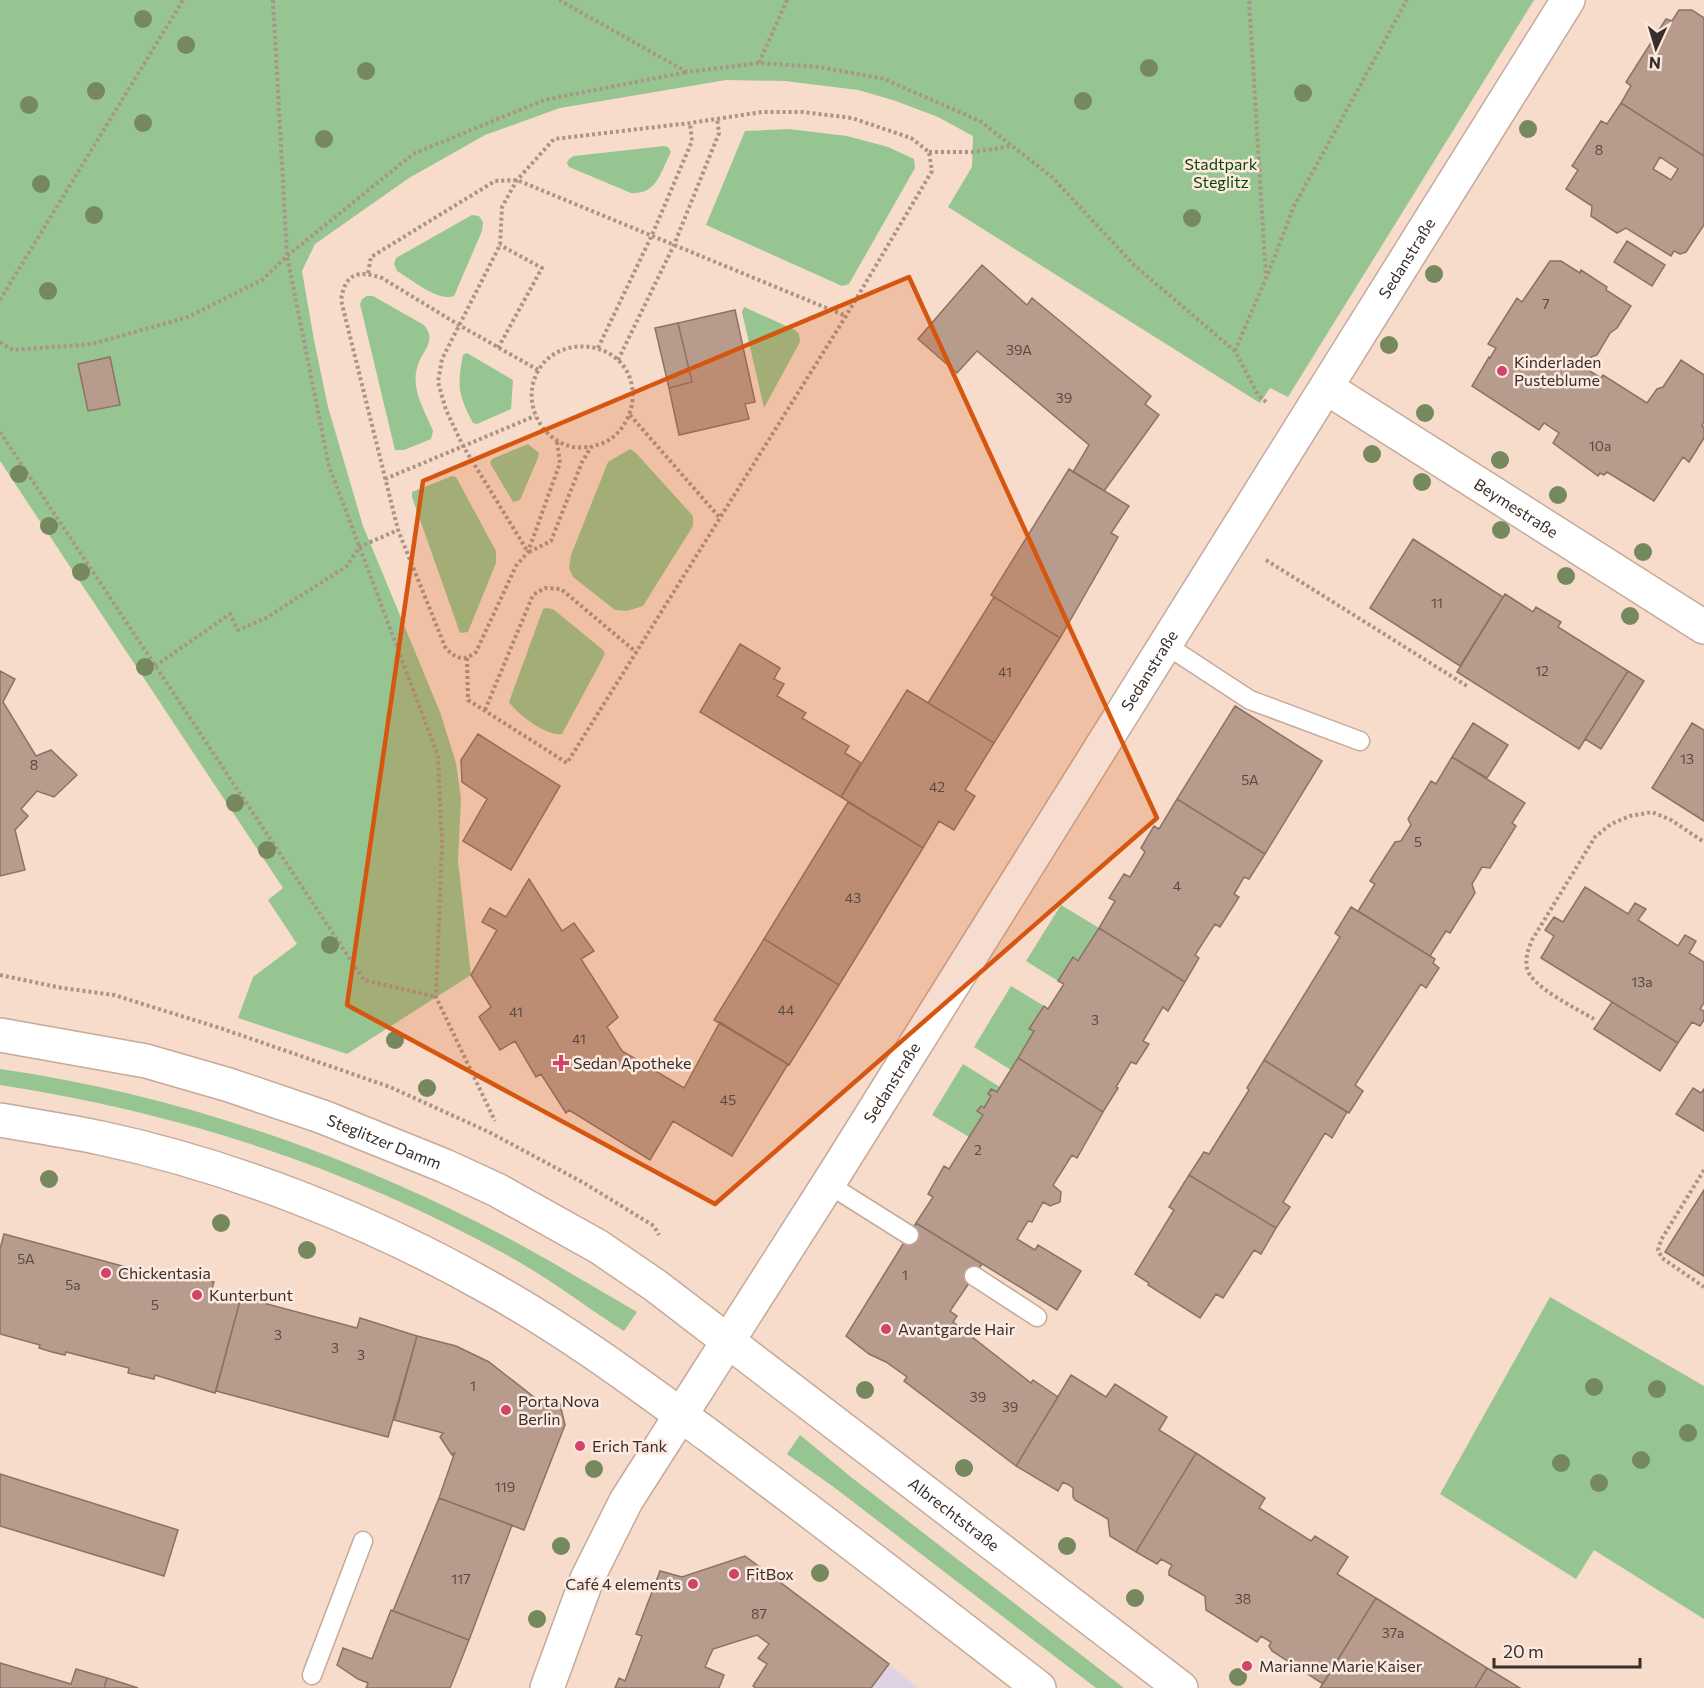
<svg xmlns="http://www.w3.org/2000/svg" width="1704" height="1688" font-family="Commissioner,sans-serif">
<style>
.education{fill:#e0d2e5}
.green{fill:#97c591}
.building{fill:#b79c8d;stroke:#8b7264;stroke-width:1.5;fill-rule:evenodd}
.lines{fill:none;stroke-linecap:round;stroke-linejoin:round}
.service-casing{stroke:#c5aa9b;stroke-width:21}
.minor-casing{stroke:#c5aa9b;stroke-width:36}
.secondary-casing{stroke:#c5aa9b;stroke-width:36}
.path{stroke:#a99488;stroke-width:4;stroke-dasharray:3 3;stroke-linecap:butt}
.service{stroke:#fff;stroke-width:18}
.minor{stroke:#fff;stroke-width:33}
.secondary{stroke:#fff;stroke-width:33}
.tree{fill:#75885e}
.marked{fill:#d6550f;fill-opacity:0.2;stroke:#d6550f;stroke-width:4.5;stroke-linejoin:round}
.poi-dot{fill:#d2436a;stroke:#fceae1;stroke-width:2}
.labels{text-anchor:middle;stroke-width:5;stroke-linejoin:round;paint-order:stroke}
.number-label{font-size:14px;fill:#584a41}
.park-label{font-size:16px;fill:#0b4505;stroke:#fceae1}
.street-label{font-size:16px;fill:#392e28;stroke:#fceae1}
.poi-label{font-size:16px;fill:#392e28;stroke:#fceae1;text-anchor:start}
</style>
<rect width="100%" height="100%" fill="#f7dbcb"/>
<path class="education" d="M889,1664L918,1688H871Z"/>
<path class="green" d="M0,0H1534L1288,397L1270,388L1260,403L948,207L972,167L973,136L938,117L893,100L858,90L785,81L726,80L560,108L485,135L409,178L315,244L302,271L314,340L328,407L363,526L440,712L456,763L461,798L458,861L471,975L347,1054L238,1018L253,977L297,944L268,900L283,888L0,461Z
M789,129L847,136L888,147L914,159L915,168L849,284L842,286L706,225L745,131Z
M664,146L668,147L671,152C661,171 657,195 631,193L569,167L567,163L569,159L574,156Z
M472,215L479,216L483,222L482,231L454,296C438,302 411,279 397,271L394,264L396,258Z
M367,296H373L424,325C438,342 421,351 417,368C411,390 425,411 433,431L431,439L404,450H395L360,304L362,299Z
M744,307L795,330L799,334L800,342L764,408L742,312Z
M467,353L513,380L511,409L477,424L473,423C458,394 457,387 463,355Z
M528,444L539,453L538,458L520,500L513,502L490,463L492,459Z
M630,449L636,453L693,516V526L643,606L627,611L615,610L573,577L569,568L571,555L608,462Z
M452,476L456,477L496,551V563L468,632L460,633L412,497V492Z
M546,608L553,609L603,650L605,654L562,734C547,737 517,714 509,702L543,609Z
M1061,905L1099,928L1078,961L1073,958L1058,981L1026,961Z
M1011,986L1044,1006L1030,1028L1034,1031L1011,1070L974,1047Z
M963,1064L1000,1087L997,1092L991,1089L988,1094L991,1096L984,1108L980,1106L977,1111L983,1115L969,1137L932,1115Z
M0,1069C167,1093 328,1147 479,1223C533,1250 585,1282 637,1312L624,1331C587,1308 553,1281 514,1259C356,1170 179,1112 0,1085Z
M1550,1297L1704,1386V1619L1594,1550L1576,1579L1440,1494Z
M800,1435L851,1477L1124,1688H1096L835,1488L787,1454Z"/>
<path class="building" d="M1679,10H1692L1704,18V156L1621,103L1631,86L1626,82L1666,19L1672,21Z
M1621,103L1704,156V225L1686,252L1680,254L1674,251L1671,256L1626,228L1617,233L1591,216L1592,206L1566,189L1578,170L1572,166L1601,121L1607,124ZM1660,157L1678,169L1671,180L1653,169Z
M1627,241L1665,265L1652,286L1614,262Z
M1550,261H1561L1580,273L1581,270L1607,287L1606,290L1631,306L1617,328L1610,333L1597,355L1591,357L1585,368L1601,378L1603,375L1647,403L1657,389L1663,387L1681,360L1704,375V422L1702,426L1704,427V438L1689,462L1683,457L1654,501L1607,472L1604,475L1600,473L1598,476L1553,443L1559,433L1544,423L1539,430L1472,386L1489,357L1490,358L1496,348L1488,344L1517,298L1522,302Z
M982,265L1027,305L1032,298L1151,396L1145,404L1159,415L1104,491L1073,472L1089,445L977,351L957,373L918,339Z
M735,310L755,402L745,404L749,419L679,435L669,388L692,382L678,323Z
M678,323L692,382L669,388L655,328Z
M110,357L120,405L88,411L78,364Z
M1069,469L1129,506L1111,533L1118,537L1060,638L991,595Z
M1413,539L1503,597L1460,666L1370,608Z
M1505,594L1533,612L1536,607L1561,622L1558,627L1628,671L1579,749L1457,672Z
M994,597L1060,638L994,743L928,703Z
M740,644L780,668L774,679L784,684L777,696L806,713L802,718L849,746L845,753L861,763L841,797L700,712Z
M0,671L15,679L3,702L36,756L51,750L77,775L54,797L37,791L21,809L28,816L15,830L25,870L0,876Z
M1628,671L1644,681L1601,749L1585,739Z
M907,690L994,743L965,790L975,796L954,830L939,821L923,848L841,797Z
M1235,706L1322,761L1265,854L1177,799Z
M1473,723L1508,745L1487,778L1452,757Z
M1692,723L1704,730V821L1652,788Z
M478,734L560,786L511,870L463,841L487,799L462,782L461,760Z
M1452,757L1525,803L1512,823L1516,826L1490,868L1482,867L1472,884L1475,893L1450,933L1446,931L1430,956L1358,911L1375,884L1370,881L1395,842L1401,841L1411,825L1408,819L1431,781L1436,784Z
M1177,799L1265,854L1249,879L1244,877L1234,894L1239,897L1220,927L1215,924L1195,955L1199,958L1185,982L1099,928L1115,901L1109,898L1124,874L1130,877L1145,852L1141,848L1154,826L1159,829Z
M848,802L923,848L839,985L764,939Z
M529,879L562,931L574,923L594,951L581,959L618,1017L607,1027L622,1051L684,1088L720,1022L788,1064L732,1156L673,1121L650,1160L569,1110L566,1113L541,1074L536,1077L515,1041L500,1050L479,1017L491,1007L471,975L497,930L482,922L490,908L506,917Z
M1585,887L1628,914L1635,903L1646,909L1638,920L1678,946L1685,935L1696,941L1689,953L1704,962V1003L1700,1009L1704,1011V1020L1700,1026L1692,1022L1678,1043L1541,958L1554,936L1545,930L1554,917L1563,922Z
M1351,907L1430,956L1435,959L1433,963L1439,968L1426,988L1421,984L1355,1085L1363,1091L1349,1113L1264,1060L1340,937L1335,933Z
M1099,928L1185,982L1168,1011L1163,1007L1143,1041L1149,1044L1136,1064L1131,1062L1116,1087L1118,1088L1103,1112L1018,1058L1034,1031L1029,1029L1044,1006L1048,1009L1064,984L1058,981L1073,957L1078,961Z
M764,939L839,985L789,1065L714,1020Z
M1612,1002L1678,1043L1660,1071L1594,1029Z
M1018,1058L1103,1112L1077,1158L1072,1155L1053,1185L1061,1192L1060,1202L1050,1206L1043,1202L1032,1222L1028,1221L1017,1239L1035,1250L1038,1245L1081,1271L1057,1310L916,1223L933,1197L928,1194L944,1166L949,1169L983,1115L977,1111L981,1106L984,1108L991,1096L988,1094L991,1089L997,1092Z
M1264,1060L1347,1112L1332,1138L1325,1133L1283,1202L1290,1207L1276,1228L1189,1175L1204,1152L1209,1154L1249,1090L1247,1088Z
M1693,1088L1701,1093L1704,1089V1131L1676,1114Z
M1189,1175L1276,1228L1261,1254L1254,1250L1223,1298L1216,1294L1200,1318L1148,1285L1149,1283L1135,1274L1174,1210L1169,1207Z
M1704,1190V1276L1665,1252Z
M916,1223L982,1264L950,1311L957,1316L953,1322L1031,1383L1033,1380L1058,1397L1016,1466L904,1381L907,1377L886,1362L869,1354L846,1336Z
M4,1234L174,1280L176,1273L214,1282L212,1289L241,1297L215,1393L155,1375L154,1379L128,1373L129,1368L66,1352L65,1355L52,1352L39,1348L40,1345L0,1334V1249Z
M241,1297L357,1328L360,1318L417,1336L388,1437L216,1391Z
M417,1336L456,1346L489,1362L548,1408L560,1404L565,1425L524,1530L439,1498L455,1452L452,1455L440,1437L443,1433L394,1420Z
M1071,1375L1106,1397L1115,1384L1167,1417L1159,1430L1196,1453L1136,1552L1110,1536L1108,1519L1075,1500L1073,1497V1488L1069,1485L1063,1482L1058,1491L1016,1466Z
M1196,1453L1265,1498L1259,1508L1311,1541L1315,1536L1348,1557L1337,1574L1376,1598L1323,1684L1272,1651L1269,1646L1271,1642L1261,1636L1257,1642L1206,1610L1205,1596L1169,1575V1571L1172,1565L1161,1559L1157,1564L1136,1552Z
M0,1474L178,1530L164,1576L0,1526Z
M439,1498L512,1525L469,1640L393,1611Z
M745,1556L889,1664L871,1688H755L753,1686L767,1664L758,1658L769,1644L757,1635L713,1649L705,1667L724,1675L719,1688H615L619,1678L625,1681L642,1636L636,1634L660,1571L682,1577Z
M1376,1598L1487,1668L1475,1688H1320Z
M391,1610L469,1640L450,1688H366L368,1683L358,1679L337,1665L343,1648L372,1659Z
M0,1663L71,1684L76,1669L107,1678L104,1688H0Z
M1487,1668L1520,1688H1475Z
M107,1678L138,1688H104Z"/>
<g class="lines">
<g class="service-casing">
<path id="service" d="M1166,645L1250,700L1360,741
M828,1184L909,1235
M974,1276L1037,1317
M312,1675L363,1541"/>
</g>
<g class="minor-casing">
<g id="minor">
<path id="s1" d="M1327,388L1704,627"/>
<path id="s2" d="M547,1688L587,1579L626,1501L837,1170L1568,0"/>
</g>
</g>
<g class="secondary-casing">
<g id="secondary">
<path id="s3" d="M0,1035L146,1061L229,1085L323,1117L445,1166L497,1190L599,1247L656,1286L1181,1688"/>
<path d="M0,1120C34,1126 68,1131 101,1138C232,1166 372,1221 488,1287C566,1330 637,1383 708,1435C820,1518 929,1603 1039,1688"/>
</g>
</g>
<path class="path" d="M273,0L287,256L329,466L438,756L442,845L436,997L495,1121
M559,0L687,72L759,63L819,67L884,79L980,121L1052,177L1134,265L1235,351L1258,395L1266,402
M759,63L787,0
M929,152H973L1012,146
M368,273L371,257L495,181L517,180L846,316
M1268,274L1294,206L1407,0
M0,300L183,0
M0,342L13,350L92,344L188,317L262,280L287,256L413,154L544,100L687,72
M498,348L542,268L500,245
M598,348L652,235L692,141L690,123
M1235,351L1266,278L1249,0
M618,360L674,245L719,133L717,118
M538,370L459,325L382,278C358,270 345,273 341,300L398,530L446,649C458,659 463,662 476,652L516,566L528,552L560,463L557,441
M630,415L720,518
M0,432L364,980L436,997
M385,479L535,416
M529,552L551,541L582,462L591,447C597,445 604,443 609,440C635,423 642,382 618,360C595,339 554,342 538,371C521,401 540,440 573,447C579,448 586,447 591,447
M1266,560L1467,686
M467,658L468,700L567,763L846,316L932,171L929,152L911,138L852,118L803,112H762L690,123L554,139L517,180L502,207L500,245L442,359L438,382L446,410L463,446L528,552
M155,666L230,614L238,630L266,618L347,566L359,547L398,530
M485,710L533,595L545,588L561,589L636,652
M0,975L62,988L114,995L223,1029L390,1087L489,1132L584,1183L654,1226L659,1235
M1594,1019C1577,1009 1530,986 1527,968C1525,958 1528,950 1532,940L1595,837L1611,824L1630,816L1652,812L1671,820L1704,842
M1704,1170L1661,1240L1658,1250L1662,1258L1704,1287"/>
<use href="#service" class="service"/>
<use href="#minor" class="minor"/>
<use href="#secondary" class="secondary"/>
</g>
<g class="tree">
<circle cx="143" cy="19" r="9"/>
<circle cx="186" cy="45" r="9"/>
<circle cx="1149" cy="68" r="9"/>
<circle cx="366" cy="71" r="9"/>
<circle cx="96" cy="91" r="9"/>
<circle cx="1303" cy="93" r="9"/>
<circle cx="1083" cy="101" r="9"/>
<circle cx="29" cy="105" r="9"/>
<circle cx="143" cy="123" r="9"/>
<circle cx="1528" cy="129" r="9"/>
<circle cx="324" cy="139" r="9"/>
<circle cx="41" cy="184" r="9"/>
<circle cx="94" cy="215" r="9"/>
<circle cx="1192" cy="218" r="9"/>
<circle cx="1434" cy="274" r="9"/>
<circle cx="48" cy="291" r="9"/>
<circle cx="1389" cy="345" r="9"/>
<circle cx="1425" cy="413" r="9"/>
<circle cx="1372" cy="454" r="9"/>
<circle cx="1500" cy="460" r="9"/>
<circle cx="19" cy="474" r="9"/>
<circle cx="1422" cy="482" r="9"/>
<circle cx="1558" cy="495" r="9"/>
<circle cx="49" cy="526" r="9"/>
<circle cx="1501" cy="530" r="9"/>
<circle cx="1643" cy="552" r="9"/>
<circle cx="81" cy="572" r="9"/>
<circle cx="1566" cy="576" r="9"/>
<circle cx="1630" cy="616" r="9"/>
<circle cx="145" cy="667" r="9"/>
<circle cx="235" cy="803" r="9"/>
<circle cx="267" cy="850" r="9"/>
<circle cx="330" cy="945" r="9"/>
<circle cx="395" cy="1040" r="9"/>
<circle cx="427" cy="1088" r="9"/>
<circle cx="49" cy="1179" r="9"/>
<circle cx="221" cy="1223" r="9"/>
<circle cx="307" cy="1250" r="9"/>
<circle cx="1594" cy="1387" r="9"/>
<circle cx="1657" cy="1389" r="9"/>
<circle cx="865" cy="1390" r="9"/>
<circle cx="1688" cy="1433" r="9"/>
<circle cx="1641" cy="1460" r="9"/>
<circle cx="1561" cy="1463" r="9"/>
<circle cx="964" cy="1468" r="9"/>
<circle cx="594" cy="1469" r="9"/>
<circle cx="1599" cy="1483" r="9"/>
<circle cx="561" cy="1546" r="9"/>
<circle cx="1067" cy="1546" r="9"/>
<circle cx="820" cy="1573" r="9"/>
<circle cx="1135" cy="1598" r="9"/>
<circle cx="537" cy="1619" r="9"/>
<circle cx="1238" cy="1677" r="9"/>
</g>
<path class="marked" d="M909,277L1157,818L715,1204L347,1005L423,481Z"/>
<g class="poi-dot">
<circle cx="1502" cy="371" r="6"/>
<path d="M558 1054h6v6h6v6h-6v6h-6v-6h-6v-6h6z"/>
<circle cx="106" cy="1273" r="6"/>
<circle cx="197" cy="1295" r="6"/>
<circle cx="886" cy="1329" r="6"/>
<circle cx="506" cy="1410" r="6"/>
<circle cx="580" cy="1446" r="6"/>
<circle cx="734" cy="1574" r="6"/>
<circle cx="693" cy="1584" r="6"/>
<circle cx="1247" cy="1666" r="6"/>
</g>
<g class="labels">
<g class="number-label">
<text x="1599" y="155">8</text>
<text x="1546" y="309">7</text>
<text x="1019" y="355">39A</text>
<text x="1064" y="403">39</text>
<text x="1600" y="451">10a</text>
<text x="1437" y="608">11</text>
<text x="1542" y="676">12</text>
<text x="1005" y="677">41</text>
<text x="1687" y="764">13</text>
<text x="34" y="770">8</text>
<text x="1250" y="785">5A</text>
<text x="937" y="792">42</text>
<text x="1418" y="847">5</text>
<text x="1177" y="891">4</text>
<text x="853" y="903">43</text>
<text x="1642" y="987">13a</text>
<text x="786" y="1015">44</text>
<text x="516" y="1017">41</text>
<text x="1095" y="1025">3</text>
<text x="579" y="1044">41</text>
<text x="728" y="1105">45</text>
<text x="978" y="1155">2</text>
<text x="26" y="1264">5A</text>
<text x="905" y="1280">1</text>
<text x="73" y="1290">5a</text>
<text x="155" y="1310">5</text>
<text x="278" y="1340">3</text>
<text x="335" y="1353">3</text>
<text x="361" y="1360">3</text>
<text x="473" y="1391">1</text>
<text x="978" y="1402">39</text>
<text x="1010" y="1412">39</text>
<text x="505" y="1492">119</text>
<text x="461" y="1584">117</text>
<text x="1243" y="1604">38</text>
<text x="759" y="1619">87</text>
<text x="1393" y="1638">37a</text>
</g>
<g class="park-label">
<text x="1221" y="170">Stadtpark<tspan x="1221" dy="18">Steglitz</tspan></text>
</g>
<g class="street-label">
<text dy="6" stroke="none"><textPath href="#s2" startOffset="1671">Sedanstraße</textPath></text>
<text dy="6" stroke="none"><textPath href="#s1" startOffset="224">Beymestraße</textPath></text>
<text dy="6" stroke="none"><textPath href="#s2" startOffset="1185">Sedanstraße</textPath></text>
<text dy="6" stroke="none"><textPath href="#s2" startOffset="699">Sedanstraße</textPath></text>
<text dy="6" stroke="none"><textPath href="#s3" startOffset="400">Steglitzer Damm</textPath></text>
<text dy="6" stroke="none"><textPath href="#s3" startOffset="1084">Albrechtstraße</textPath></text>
</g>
<g class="poi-label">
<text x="1514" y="368">Kinderladen<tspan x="1514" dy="18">Pusteblume</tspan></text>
<text x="573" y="1069">Sedan Apotheke</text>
<text x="118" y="1279">Chickentasia</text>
<text x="209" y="1301">Kunterbunt</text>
<text x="898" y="1335">Avantgarde Hair</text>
<text x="518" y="1407">Porta Nova<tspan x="518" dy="18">Berlin</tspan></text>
<text x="592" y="1452">Erich Tank</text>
<text x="746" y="1580">FitBox</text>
<text x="681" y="1590" text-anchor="end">Café 4 elements</text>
<text x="1259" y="1672">Marianne Marie Kaiser</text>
</g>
</g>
<g transform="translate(1656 48) rotate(184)" stroke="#fceae1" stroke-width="4.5" paint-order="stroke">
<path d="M0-4.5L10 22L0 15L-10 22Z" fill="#392e28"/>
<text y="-9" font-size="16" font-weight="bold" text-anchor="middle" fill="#392e28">N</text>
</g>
<path d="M1494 1658v9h146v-9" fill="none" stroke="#392e28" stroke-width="3"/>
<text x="1503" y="1658" font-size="18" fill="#392e28" stroke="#fceae1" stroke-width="4.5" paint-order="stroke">20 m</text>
</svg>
